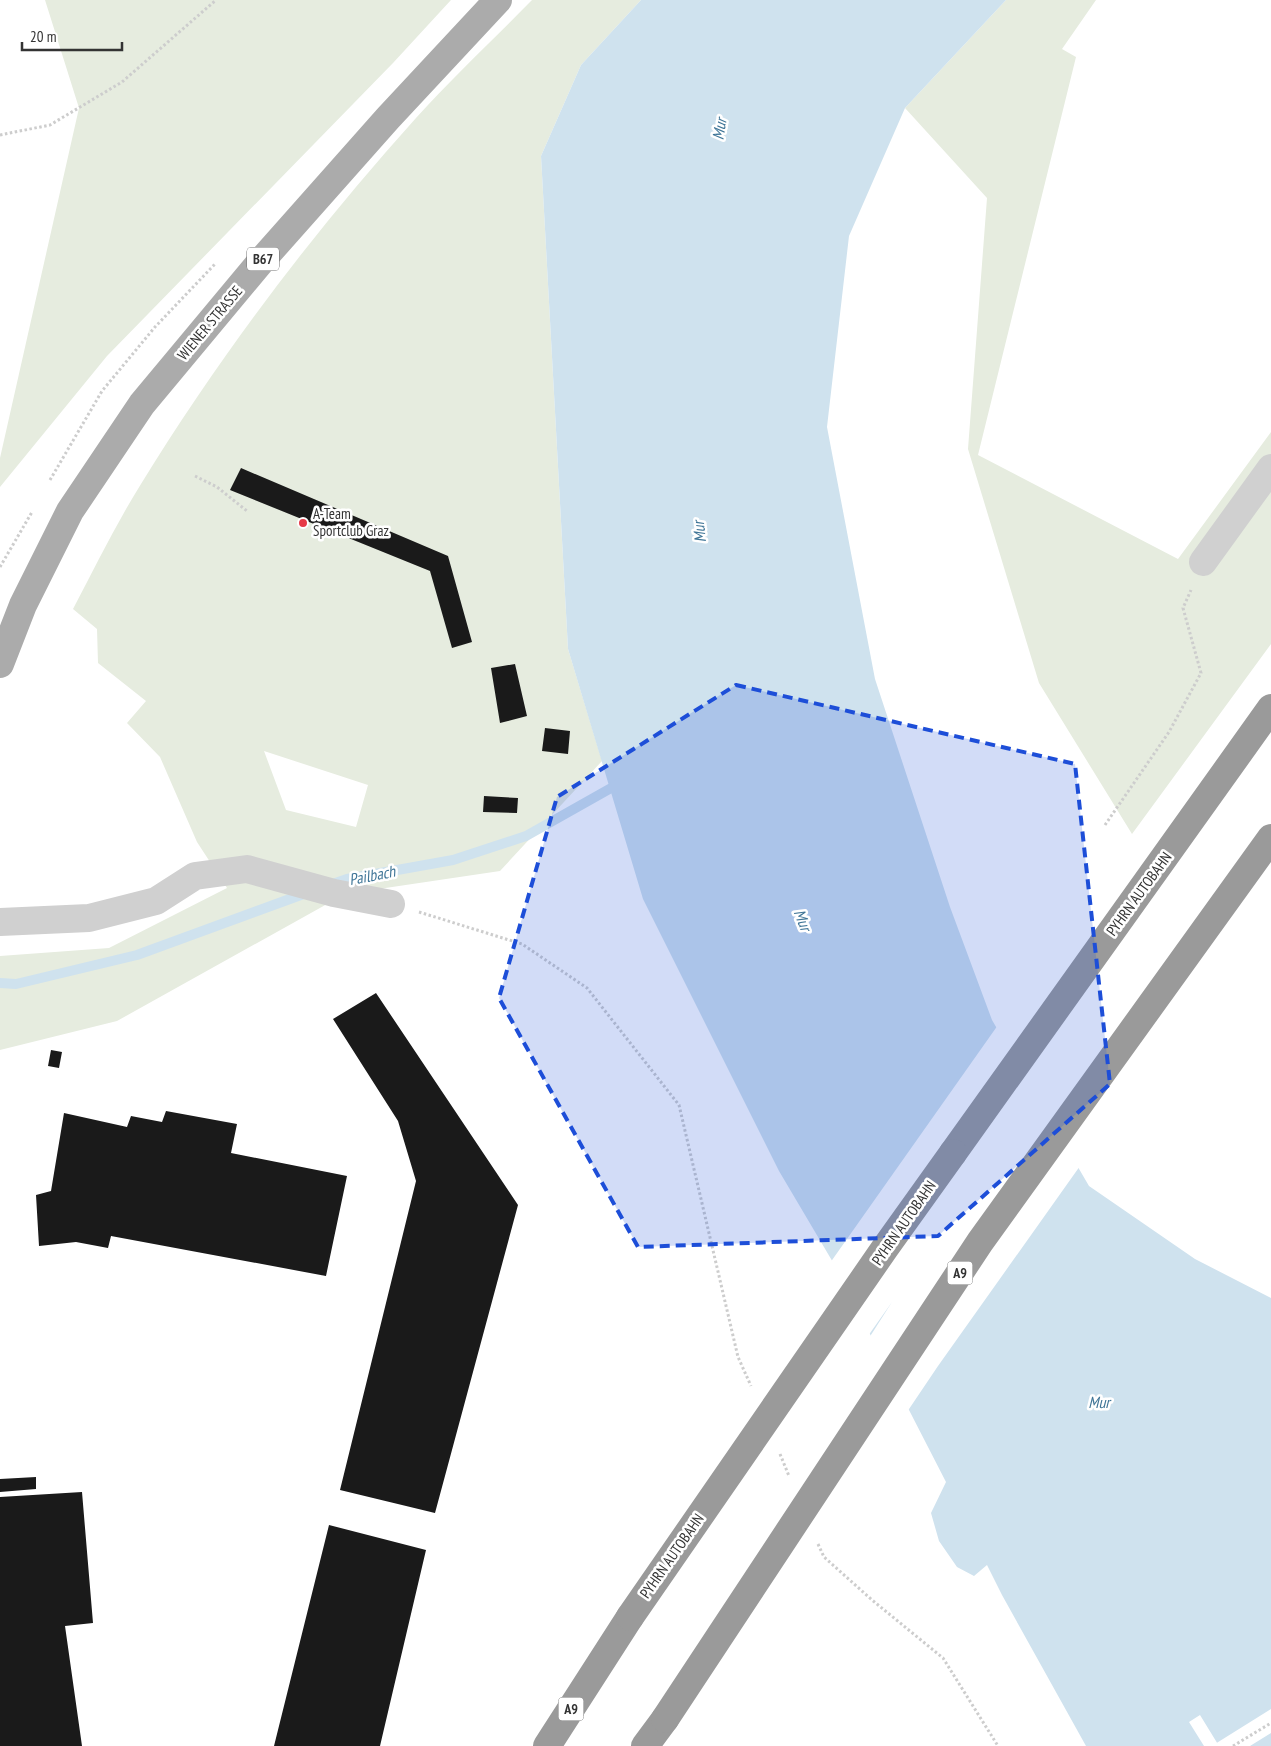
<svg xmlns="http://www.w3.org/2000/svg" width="1271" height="1746" font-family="'PT Sans Narrow',sans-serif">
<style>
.green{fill:#e6ecdf;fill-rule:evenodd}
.water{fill:#cfe2ee}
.pier{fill:#fff}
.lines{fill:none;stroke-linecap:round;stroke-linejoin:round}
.stream{stroke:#cfe2ee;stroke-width:10}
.building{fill:#1a1a1a}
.path{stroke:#cdcdcd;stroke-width:3;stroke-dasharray:2.5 2.5;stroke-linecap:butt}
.minor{stroke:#d0d0d0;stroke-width:28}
.major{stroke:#ababab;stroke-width:28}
.highway{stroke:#9a9a9a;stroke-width:28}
.highway-bridge{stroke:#9a9a9a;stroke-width:28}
.marked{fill:#1d4ed8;fill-opacity:0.2;stroke:#1d4ed8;stroke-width:4;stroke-dasharray:10 6;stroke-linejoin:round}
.poi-dot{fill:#e63946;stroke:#fff;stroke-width:2}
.labels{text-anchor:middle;stroke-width:5;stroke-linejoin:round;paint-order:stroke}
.shield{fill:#fff;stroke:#707070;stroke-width:1}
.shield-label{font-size:14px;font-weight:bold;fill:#333}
.street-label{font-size:15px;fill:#333;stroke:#fff}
.poi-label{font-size:15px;fill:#333;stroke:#fff;text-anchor:start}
.water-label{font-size:16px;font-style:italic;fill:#3f7597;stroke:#fff}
</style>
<rect width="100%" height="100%" fill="#fff"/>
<path class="green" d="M45,0H451L393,63L107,356L0,487V458L79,108Z
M532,0H641L581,65L541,156L568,649L602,761L500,871L345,894L117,1021L0,1050V956L109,948L227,888L197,842L160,757L127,723L146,701L98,663L97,629L73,609C95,567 116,524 141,484C221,354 314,231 416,118C453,77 494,39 532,0ZM264,751L368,785L356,827L286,810Z
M1006,0H1096L1062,49L1076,57L978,455L1178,559L1271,432V644L1132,834L1039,683L968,449L987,198L905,108Z"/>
<path class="water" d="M641,0H1006L905,108L849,236L827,427L875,679L950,907L992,1020L1089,1186L1195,1259L1271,1298V1746H1219L1200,1715L1189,1722L1204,1746H1086L1002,1595L987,1565L974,1576L957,1567L939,1541L931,1513L946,1482L834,1264L779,1171L643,899L568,649L541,156L581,65Z"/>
<path class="pier" d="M998,1025L1080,1166L938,1366L907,1412L869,1338L892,1302L868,1336L830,1263Z
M1271,1709V1733L1250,1746H1216L1215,1744Z"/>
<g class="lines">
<path class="stream" d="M330,885L347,879L453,860L526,836L620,783
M0,983L16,984L137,955L309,892"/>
</g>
<path class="building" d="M241,468L448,556L472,642L452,648L430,571L230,490Z
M515,664L527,716L500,723L491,668Z
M545,728L570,731L568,754L542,751Z
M484,796L518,798L517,813L483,812Z
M376,993L518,1205L435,1513L340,1490L416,1181L398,1121L333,1019Z
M51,1050L62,1052L59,1068L48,1066Z
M166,1111L237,1124L231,1153L347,1176L326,1276L111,1236L108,1248L76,1242L39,1246L36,1195L51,1191L64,1113L127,1127L131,1116L162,1122Z
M36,1477V1489L0,1492V1479Z
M82,1492L93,1623L65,1626L82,1746H0V1497Z
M329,1525L426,1550L380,1746H274Z"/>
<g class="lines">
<path class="path" d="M0,135L50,125L122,82L216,0
M195,476L217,487L247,511
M50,480L102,391L155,327L215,264
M0,567L32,512
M1105,825L1169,732L1201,673L1183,608L1191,590
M419,912L522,944L587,988L679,1105L738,1357L751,1386
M780,1454L789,1476
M818,1544L824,1557L872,1600L943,1658L998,1746
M1233,1746L1271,1723"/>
<path class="minor" d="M1203,562L1271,468
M0,922L89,918L156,901L195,876L247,869L334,893L391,904"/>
<path class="major" d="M0,664L23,605L70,511L142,404L262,260L388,118L498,0"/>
<path class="highway" d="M953,1153L1271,708
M547,1746L630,1617
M645,1746L665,1719"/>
<path class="highway-bridge" d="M630,1617L885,1248L953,1153
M665,1719L980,1242L1271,838"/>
</g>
<path class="marked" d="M736,685L1075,764L1110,1084L938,1236L638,1247L499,998L557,797Z"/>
<circle class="poi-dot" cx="303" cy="523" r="5"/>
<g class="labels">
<g class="shield">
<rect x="247" y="247.5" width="32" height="23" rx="4"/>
<rect x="947.5" y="1261.5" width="25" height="23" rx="4"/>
<rect x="558.5" y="1697.5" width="25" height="23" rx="4"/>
</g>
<g class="shield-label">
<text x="263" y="264">B67</text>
<text x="960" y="1278">A9</text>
<text x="571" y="1714">A9</text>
</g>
<g class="street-label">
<text transform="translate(210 323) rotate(-50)" y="5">WIENER STRASSE</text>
<text transform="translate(1139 894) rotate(-54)" y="5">PYHRN AUTOBAHN</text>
<text transform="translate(904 1223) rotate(-55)" y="5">PYHRN AUTOBAHN</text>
<text transform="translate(672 1556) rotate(-55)" y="5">PYHRN AUTOBAHN</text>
</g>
<g class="poi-label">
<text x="313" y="519">A-Team<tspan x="313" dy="17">Sportclub Graz</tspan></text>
</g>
<g class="water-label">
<text transform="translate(719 129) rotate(-81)" y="6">Mur</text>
<text transform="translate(699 532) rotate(-96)" y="6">Mur</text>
<text transform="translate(372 875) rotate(-11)" y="6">Pailbach</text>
<text transform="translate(803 920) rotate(69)" y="6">Mur</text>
<text x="1099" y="1408">Mur</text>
</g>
</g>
<path d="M22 42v8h100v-8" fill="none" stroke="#333333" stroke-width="2.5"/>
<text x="30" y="42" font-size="15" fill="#333333" stroke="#ffffff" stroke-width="4" paint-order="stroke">20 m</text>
</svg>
